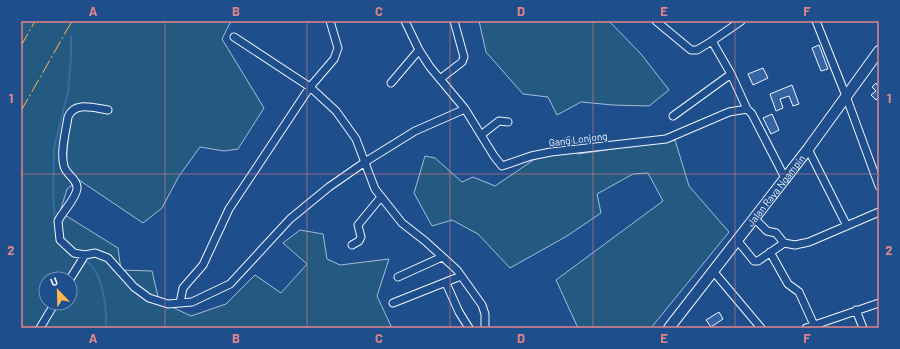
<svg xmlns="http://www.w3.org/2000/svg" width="900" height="349" font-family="Barlow,sans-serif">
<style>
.green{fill:#245a82;stroke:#a8bbd7;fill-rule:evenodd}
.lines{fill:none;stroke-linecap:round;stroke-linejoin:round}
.stream{stroke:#3b69a3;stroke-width:2}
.building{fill:#3563a3;stroke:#f2f6ff}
.minor-casing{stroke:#f2f6ff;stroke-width:9}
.primary-casing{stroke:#f2f6ff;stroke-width:12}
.minor{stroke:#1f4e8c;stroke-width:7}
.primary{stroke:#1f4e8c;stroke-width:10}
.power{stroke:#ffb74d;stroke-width:1;stroke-dasharray:14 3 2 3;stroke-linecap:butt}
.grid{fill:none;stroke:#e38589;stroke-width:1;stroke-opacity:0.55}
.labels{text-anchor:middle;stroke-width:3;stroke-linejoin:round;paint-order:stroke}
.street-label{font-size:10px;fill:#f2f6ff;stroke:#1f4e8c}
.neatline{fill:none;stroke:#e38589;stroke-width:1.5}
.grid-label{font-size:13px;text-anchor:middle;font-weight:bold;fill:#e38589}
</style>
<rect width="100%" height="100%" fill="#1f4e8c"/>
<path class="green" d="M21,21H231L222,39L264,108L238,149L224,151L200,147L179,176L162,208L143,223L79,180L67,189L60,212L118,248L121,270L152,271L159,301L191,316L226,304L255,275L281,293L307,264L283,243L300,230L323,234L327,259L340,265L389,259L377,296L391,326L387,328H21ZM46,279H70V303H46Z
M479,21H609L641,54L669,90L649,106L613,105L581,102L557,115L548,97L523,94L486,52Z
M569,136L578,154L675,140L689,186L729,232L651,328H578L556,280L663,201L648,173L633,174L597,194L601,213L567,236L510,268L478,234L452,220L432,226L414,193L425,156L435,158L462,182L473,177L495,186Z"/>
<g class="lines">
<path class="stream" d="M55,220L53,195L54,148L68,92L71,58V37
M84,260C103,269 107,309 106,328"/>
</g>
<path class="building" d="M819,45L828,69L821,71L812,48Z
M763,68L768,78L753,85L748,74Z
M876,83L879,87V97L876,100L871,95L876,91L872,87Z
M792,85L799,104L793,106L789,96L780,99L783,108L776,111L770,94Z
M772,114L779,130L771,134L763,118Z
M719,312L723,319L711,327L706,320Z"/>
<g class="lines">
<g class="minor-casing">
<path id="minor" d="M405,21L419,50L430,67L465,109L494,156L502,166L531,156L551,152L666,139L729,112L747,109L752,114L785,178
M656,21L691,50H697L712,41
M741,21L712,41L731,74L747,109
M816,21L846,96L879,186
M234,37L310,87L336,111L356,139L375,189L402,223L425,241L457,270L482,305L485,314V328
M440,79L462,62L464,57L454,21
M391,83L419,50
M108,110C94,108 74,101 68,117C66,131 60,152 64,166C66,175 78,179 77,189C75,200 63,211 58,221L60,240L74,253L85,255L95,253L108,258L134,287L149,298L168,304L192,302L230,284L290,219L329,187L365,162L415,131L465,109
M673,116L731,74
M481,135L499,121L508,122
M808,149L847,226
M754,218L767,231L776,233L784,243L795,245L809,242L879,212
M737,240L754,261H758L784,243
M352,245L359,241L361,237L358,225L381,197
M770,252L788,284L799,292L814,325
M713,271L761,328
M398,277L442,257
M70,279L85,255
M446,283L459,312L469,328
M180,303L183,288L203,265L229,209L310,87L334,59L338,48L330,21
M393,303L461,276
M856,310L863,328
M40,328L55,303
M806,328L879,303"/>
</g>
<g class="primary-casing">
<g id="primary">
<path id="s1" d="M669,328L808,149L879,51"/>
</g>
</g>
<use href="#minor" class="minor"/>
<use href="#primary" class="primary"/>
<path class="power" d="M21,46L35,21
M21,111L72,21"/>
</g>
<path class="grid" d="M165,21V328M307,21V328M450,21V328M593,21V328M735,21V328M21,174H879"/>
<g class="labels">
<g class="street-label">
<text transform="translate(578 139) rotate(-7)" y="4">Gang Lonjong</text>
<text dy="4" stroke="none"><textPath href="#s1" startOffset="174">Jalan Raya Ngampin</textPath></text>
</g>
</g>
<rect width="900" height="349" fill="none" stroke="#1f4e8c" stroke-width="44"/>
<g transform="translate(58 291) rotate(337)"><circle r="19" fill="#1f4e8c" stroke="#7391ba"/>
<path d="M0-3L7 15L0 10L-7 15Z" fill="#ffb74d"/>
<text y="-6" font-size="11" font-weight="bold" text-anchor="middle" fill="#f2f6ff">U</text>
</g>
<rect x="22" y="22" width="856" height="305" class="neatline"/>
<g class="grid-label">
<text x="93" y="16">A</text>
<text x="236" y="16">B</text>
<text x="379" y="16">C</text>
<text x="521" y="16">D</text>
<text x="664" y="16">E</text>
<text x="807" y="16">F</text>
<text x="11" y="103">1</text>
<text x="889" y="103">1</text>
<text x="11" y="255">2</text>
<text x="889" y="255">2</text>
<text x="93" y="343">A</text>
<text x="236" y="343">B</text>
<text x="379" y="343">C</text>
<text x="521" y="343">D</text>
<text x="664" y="343">E</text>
<text x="807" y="343">F</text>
</g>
</svg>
